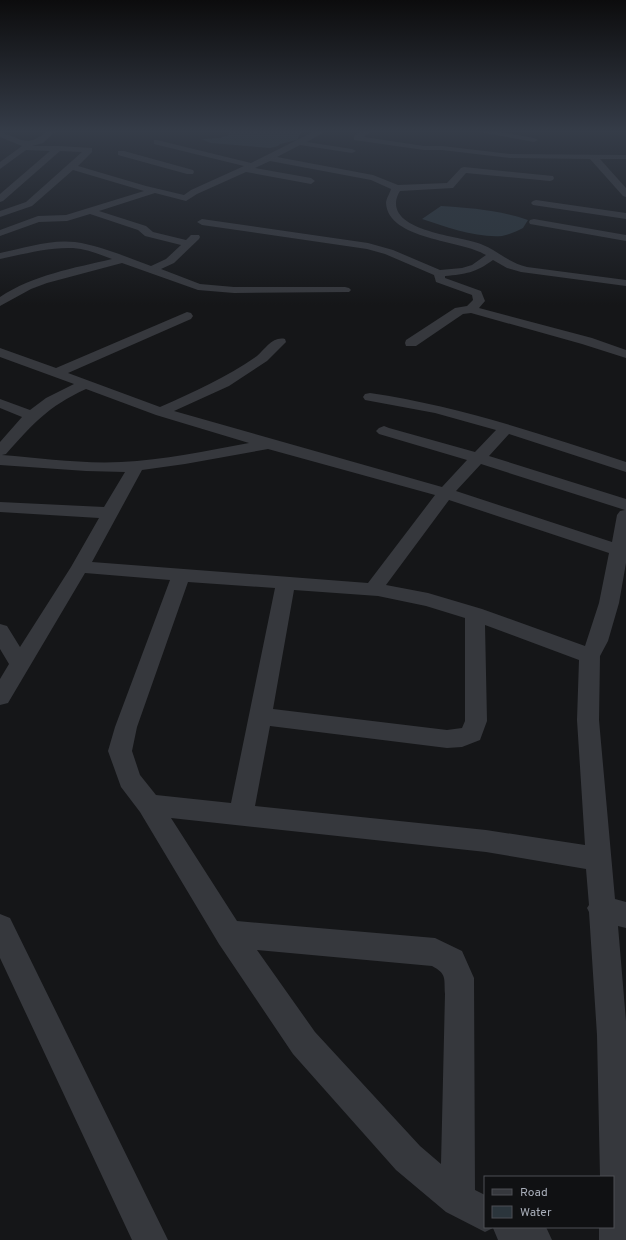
<svg xmlns="http://www.w3.org/2000/svg" width="626" height="1240" font-family="Overpass,sans-serif">
<style>
.water{fill:#2b353c}
.lines{fill:none;stroke-linecap:round;stroke-linejoin:round}
.minor{fill:#36383d;fill-rule:evenodd}
</style>
<rect width="100%" height="100%" fill="#151618"/>
<path class="water" d="M227,131H302L297,140L280,144L278,146L270,148L211,143L201,139L220,138L229,135Z
M441,206C470,208 500,210 528,220L523,228C517,231 509,235 502,236C477,238 446,227 422,219Z"/>
<g class="lines">
<path class="minor" d="M47,131H56L43,143L32,146H59L92,148V152L78,166L146,186L184,195L191,190L244,166L154,144V140H157L251,163L315,131H326L307,142L352,149L356,151L352,153L300,145L277,157L373,175L398,185L447,183L461,168L464,167L553,176L554,178L553,180L550,181L466,173L453,188L400,191C398,194 396,199 396,202C394,233 463,236 483,245C498,251 509,263 527,267L626,280V286L521,272L507,268L493,260C475,273 466,274 445,276V278L481,291L485,301L479,308L592,338L626,350V358L582,344L471,313L463,314L416,346H406L405,343L406,340L455,308L467,306L473,300L472,295L436,282L434,275L385,254L367,249L202,225L197,222L202,219L368,243L393,250L440,270L462,268L472,265L486,255C462,240 388,240 386,203C386,199 390,193 391,189L371,180L270,161L255,168L311,178L315,181L311,184L246,172L197,194L186,201L155,193L99,211L146,226L153,232L186,240L191,235H199L200,237L199,239L174,263L161,269L200,284L234,287H345L349,288L351,290L349,292L234,293L198,290L122,263L47,283L31,289L0,306V297C33,275 74,268 112,259C99,254 86,249 73,248C48,247 24,254 0,259V253C24,248 51,239 75,242C102,246 126,257 151,266L166,259L181,245L145,236L138,230L90,214L67,221L39,222L0,236V230L38,216L66,215L144,191L73,170L32,206L0,217V211L26,202L82,152L60,151L3,201L0,202V194L50,151L26,150L0,169V162L22,146L0,137V132C22,138 26,149 47,131Z
M361,131H371L364,137L424,146H442L510,154L626,155V159H600L626,188V197L623,196L590,159L510,158L442,150H424L354,140V136Z
M474,131H495L534,138L538,140L534,142Z
M118,151H124L193,170L194,172L193,174H187L118,155Z
M536,200L626,213V219L533,205L531,203L533,201Z
M534,219L626,235V241L530,224L529,222L530,220Z
M187,312L191,313L193,316L191,319L68,373L160,407C194,392 227,377 257,356C265,349 273,336 285,339L286,342L267,361L229,386L174,411L442,487L467,460L379,434L376,431L379,428L384,426L389,428L475,452L496,430L435,413L365,400L363,397L365,394L370,393C458,406 541,434 626,462V472L509,434L489,456L626,499V563L619,603L608,641L600,656L599,720L615,899L626,902V928L618,926L626,1021V1240H599V1227H613V1177H600L597,1035L589,912L587,908L589,905L586,869L486,852L171,818L237,921L435,938L462,951L474,978L475,1190L485,1195V1227H546L552,1240H498L493,1228L485,1232L446,1212L396,1170L293,1054L219,944L140,812L121,787L108,751L115,727L170,580L85,573L8,703L0,705V679L9,664L0,649V624L7,626L20,647L71,567L99,518L0,512V502L104,507L125,472L86,471L0,465V442L22,417L0,408V399L30,410L46,398L74,384L0,357V348L56,368ZM86,389L156,415L249,443C206,451 164,460 121,462C81,464 41,458 2,455L6,454C34,423 47,407 86,389ZM268,449L435,495L368,583L92,562L142,470L185,464ZM481,464L625,510L620,511L617,515L612,542L456,491ZM449,500L609,553L599,603L585,646L482,609L428,593L386,585ZM188,582L275,588L231,803L156,795L140,775L132,751L137,727ZM294,590L378,596L426,606L465,618V721L462,728L447,730L273,709ZM485,625L579,660L577,720L585,845L486,830L255,806L270,726L447,748L462,747L480,740L487,721ZM257,950L432,966C447,974 444,978 445,994L441,1164L420,1146L315,1032Z
M0,914L10,918L168,1240H132L0,958Z"/>
</g>
<linearGradient id="sky" x2="0" y2="1"><stop stop-color="#0c0c0d"/><stop offset="0.43" stop-color="#353c48"/><stop offset="1" stop-color="#353c48" stop-opacity="0"/></linearGradient>
<rect width="626" height="305" fill="url(#sky)"/>
<rect x="484" y="1176" width="130" height="52" fill="#101113" stroke="#4c4f55"/>
<rect x="492" y="1189" width="20" height="6" fill="#36383d" stroke="#4c4f55"/>
<text x="520" y="1196" font-size="12" fill="#a7adb8">Road</text>
<rect x="492" y="1206" width="20" height="12" fill="#2b353c" stroke="#4c4f55"/>
<text x="520" y="1216" font-size="12" fill="#a7adb8">Water</text>
</svg>
